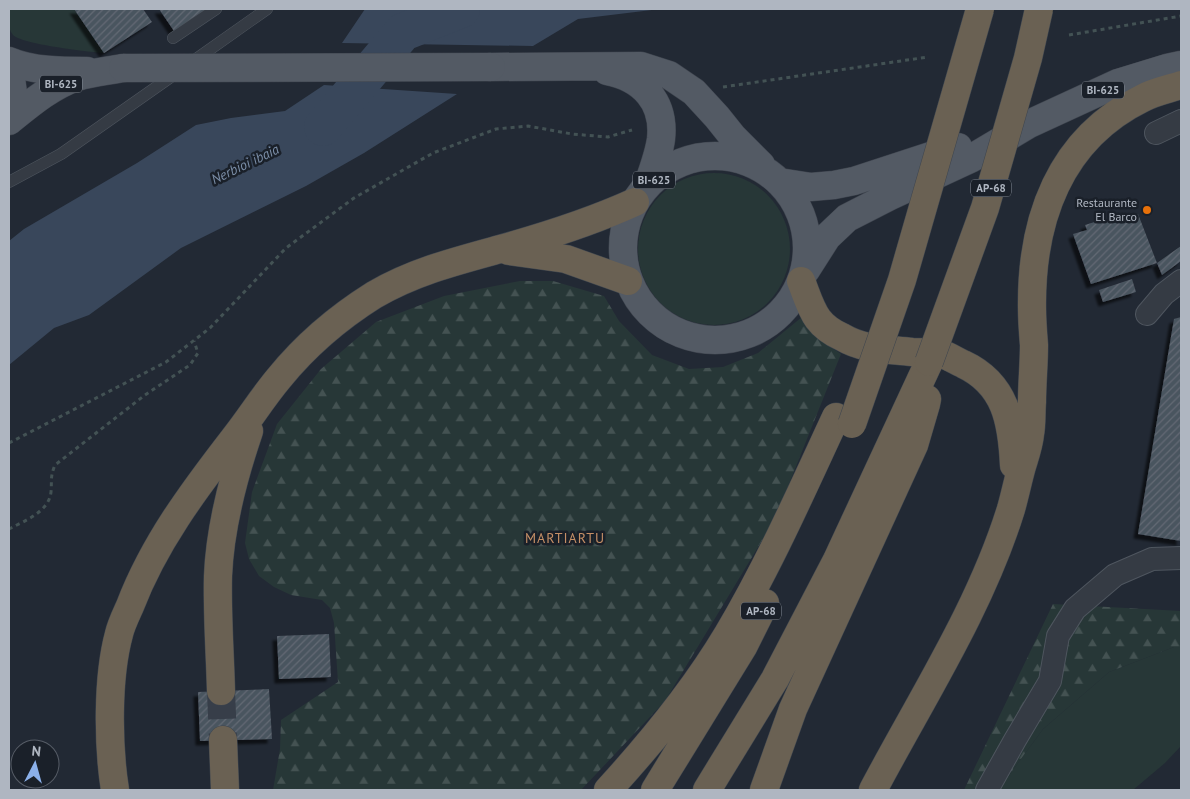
<svg xmlns="http://www.w3.org/2000/svg" width="1190" height="799" font-family="'PT Sans',sans-serif">
<style>
.green{fill:#273737}
.forest{fill:url(#forest-firs)}
.water{fill:#39475b}
.lines{fill:none;stroke-linecap:round;stroke-linejoin:round}
.river{stroke:#39475b;stroke-width:38}
.building{fill:url(#building-hatch);filter:url(#shadow)}
.motorway-tunnel{stroke:#373e49;stroke-width:28;stroke-dasharray:28 14;stroke-linecap:butt}
.service-casing{stroke:#4f565f;stroke-width:12}
.minor-casing{stroke:#4f565f;stroke-width:24}
.primary-casing{stroke:#3e444e;stroke-width:29}
.motorway-casing{stroke:#3f464f;stroke-width:29}
.path{stroke:#435254;stroke-width:3;stroke-dasharray:4 4;stroke-linecap:butt}
.service{stroke:#353b44;stroke-width:11}
.minor{stroke:#353b44;stroke-width:22}
.primary{stroke:#535a64;stroke-width:28}
.motorway{stroke:#6a6153;stroke-width:28}
.primary-bridge-casing{stroke:#3e444e;stroke-width:29;stroke-linecap:butt}
.motorway-bridge-casing{stroke:#3f464f;stroke-width:29;stroke-linecap:butt}
.primary-bridge{stroke:#535a64;stroke-width:28}
.motorway-bridge{stroke:#6a6153;stroke-width:28}
.food-dot{fill:#e8710a;stroke:#1a2029;stroke-width:2}
.labels{text-anchor:middle;stroke-width:5;stroke-linejoin:round;paint-order:stroke}
.shield{fill:#1a2029;stroke:#828993;stroke-width:1}
.shield-label{font-size:11px;font-weight:bold;fill:#afb6c1}
.poi-label{font-size:12px;fill:#afb6c1;stroke:#1a2029;text-anchor:end}
.water-label{font-size:14px;font-style:italic;fill:#7b8ea7;stroke:#1a2029}
.neighbourhood-label{font-size:14px;letter-spacing:1px;fill:#c58f66;stroke:#1a2029}
</style>
<defs>
<pattern id="forest-firs" width="22" height="20" patternUnits="userSpaceOnUse" patternTransform="scale(1.25)"><rect width="22" height="20" fill="#273737"/><path d="M5 1l3.5 6h-7zM16 11l3.5 6h-7z" fill="#445252"/></pattern>
<pattern id="building-hatch" width="6" height="6" patternUnits="userSpaceOnUse" patternTransform="scale(1.25)"><rect width="6" height="6" fill="#4a545f"/><path d="M-1 1l2-2M0 6l6-6M5 7l2-2" fill="none" stroke="#626a74"/></pattern>
<filter id="shadow"><feDropShadow dx="-4.5" dy="4.5" stdDeviation="1" flood-color="#0009"/></filter>
</defs>
<rect width="100%" height="100%" fill="#222934"/>
<path class="green" d="M9,9H74L104,53C89,52 21,44 13,35C7,28 9,17 9,9Z
M638 249a76 76 0 1 1 152 0a76 76 0 1 1-152 0Z
M1174,647H1181V746L1165,763L1133,790H998L1043,729L1109,672Z"/>
<path class="forest" d="M520,281H553L604,296L619,321L652,355L689,369L723,367L758,353L802,317L815,336L841,354L775,519L665,701L581,790H273L280,749L281,720L338,682L334,623L330,608L322,600L291,595L274,587L259,576L249,559L245,543L252,492L277,424L321,369L376,322L444,296Z
M1053,604L1181,611V647H1174L1109,672L1043,729L998,790H964Z"/>
<path class="water" d="M365,9H660L578,19L533,46L342,43Z
M324,85L457,94L364,153L306,186L181,248L89,315L54,328L9,365V241L24,229L137,163L196,125L231,118L285,111Z"/>
<g class="lines">
<path class="river" d="M323,127L403,32L461,9"/>
</g>
<path class="building" d="M74,9H143L152,22L104,53Z
M159,9H208L174,31Z
M1123,213L1125,218L1138,214L1157,263L1091,284L1073,234L1087,230L1085,225Z
M1181,246V261L1162,275L1157,263Z
M1132,279L1136,292L1103,302L1099,290Z
M1181,317V541L1138,534L1174,319Z
M329,634L331,677L279,679L277,636Z
M269,689L272,739L200,741L198,692Z"/>
<g class="lines">
<path class="motorway-tunnel" d="M221,691L223,740"/>
<g class="service-casing">
<path id="service" d="M173,38L216,9
M192,62L267,9
M9,182L61,154L175,74"/>
</g>
<g class="minor-casing">
<path id="minor" d="M1156,133L1181,121
M1147,314L1164,294L1181,281
M987,790L1015,740L1050,681L1058,636L1075,609L1115,575L1152,559L1181,558"/>
</g>
<g class="primary-casing">
<path id="primary" d="M9,61C32,71 62,71 87,71
M491,67L641,66L669,75L694,92L717,117L733,137L761,165
M607,71C643,78 665,102 661,139C659,154 653,170 648,184
M9,74C14,87 14,103 9,116
M9,121C30,104 51,86 77,77C92,72 108,71 123,68
M623 248a92 92 0 1 1 184 0a92 92 0 1 1-184 0Z
M779,182L811,187L834,185L854,181L958,147
M806,270L827,237L847,218L890,196L972,158L1029,124L1118,83L1167,68L1181,65"/>
</g>
<g class="motorway-casing">
<path id="motorway" d="M509,251L566,259L628,281
M801,281C806,293 810,308 818,319C824,327 833,333 842,337C864,350 887,349 912,352C921,352 932,352 942,354C949,356 956,361 963,364C1006,384 1012,422 1014,465
M221,691C220,653 217,614 218,576C220,526 233,478 249,431
M223,740L225,790
M115,790C108,746 107,678 119,634C121,625 126,615 130,606C154,543 194,490 235,437C250,418 263,397 279,378C305,346 339,317 374,295C413,272 456,261 500,249C547,236 591,222 635,202
M608,790C652,742 694,691 728,634C769,565 802,490 836,417
M655,790L743,647L765,603
M707,790L775,679L837,560L929,362
M764,790L793,709L914,445L926,404L927,399
M873,790C921,699 980,609 1011,509C1015,495 1018,480 1022,466C1025,456 1029,445 1030,434C1032,424 1031,413 1032,402C1032,383 1034,364 1034,345C1033,333 1032,320 1032,308C1031,220 1059,139 1143,98C1154,92 1169,89 1181,85"/>
</g>
<path class="path" d="M1069,35L1181,16
M723,87L928,57
M9,443L166,362L210,328L286,248L354,198L433,153L496,129L528,126L572,134L608,137L632,130
M9,529C24,521 49,512 51,492C52,480 50,477 55,465L145,395L190,365L198,353L194,341"/>
<use href="#service" class="service"/>
<use href="#minor" class="minor"/>
<use href="#primary" class="primary"/>
<use href="#motorway" class="motorway"/>
<g class="primary-bridge-casing">
<path id="primary-bridge" d="M123,68L491,67"/>
</g>
<g class="motorway-bridge-casing">
<path id="motorway-bridge" d="M929,362L985,208L1028,58L1039,9
M852,424L902,280L980,9"/>
</g>
<use href="#primary-bridge" class="primary-bridge"/>
<use href="#motorway-bridge" class="motorway-bridge"/>
</g>
<circle class="food-dot" cx="1147" cy="210" r="5"/>
<g class="labels">
<g class="shield">
<rect x="40" y="75.5" width="42" height="17" rx="4"/>
<rect x="1082" y="81.5" width="42" height="17" rx="4"/>
<rect x="633" y="171.5" width="42" height="17" rx="4"/>
<rect x="971" y="179.5" width="40" height="17" rx="4"/>
<rect x="741" y="602.5" width="40" height="17" rx="4"/>
</g>
<g class="shield-label">
<text x="61" y="88">BI-625</text>
<text x="1103" y="94">BI-625</text>
<text x="654" y="184">BI-625</text>
<text x="991" y="192">AP-68</text>
<text x="761" y="615">AP-68</text>
</g>
<g class="poi-label">
<text x="1137" y="207">Restaurante<tspan x="1137" dy="14">El Barco</tspan></text>
</g>
<g class="water-label">
<text transform="translate(245 164) rotate(-26)" y="5">Nerbioi ibaia</text>
</g>
<g class="neighbourhood-label">
<text x="565" y="543">MARTIARTU</text>
</g>
</g>
<rect width="1190" height="799" fill="none" stroke="#afb6c1" stroke-width="20"/>
<g transform="translate(35 764) rotate(6)"><circle r="24" fill="#1a2029" stroke="#565c66"/>
<path d="M0-4L9 19L0 12L-9 19Z" fill="#8bb0ea"/>
<text y="-8" font-size="14" font-weight="bold" text-anchor="middle" fill="#afb6c1">N</text>
</g>
</svg>
